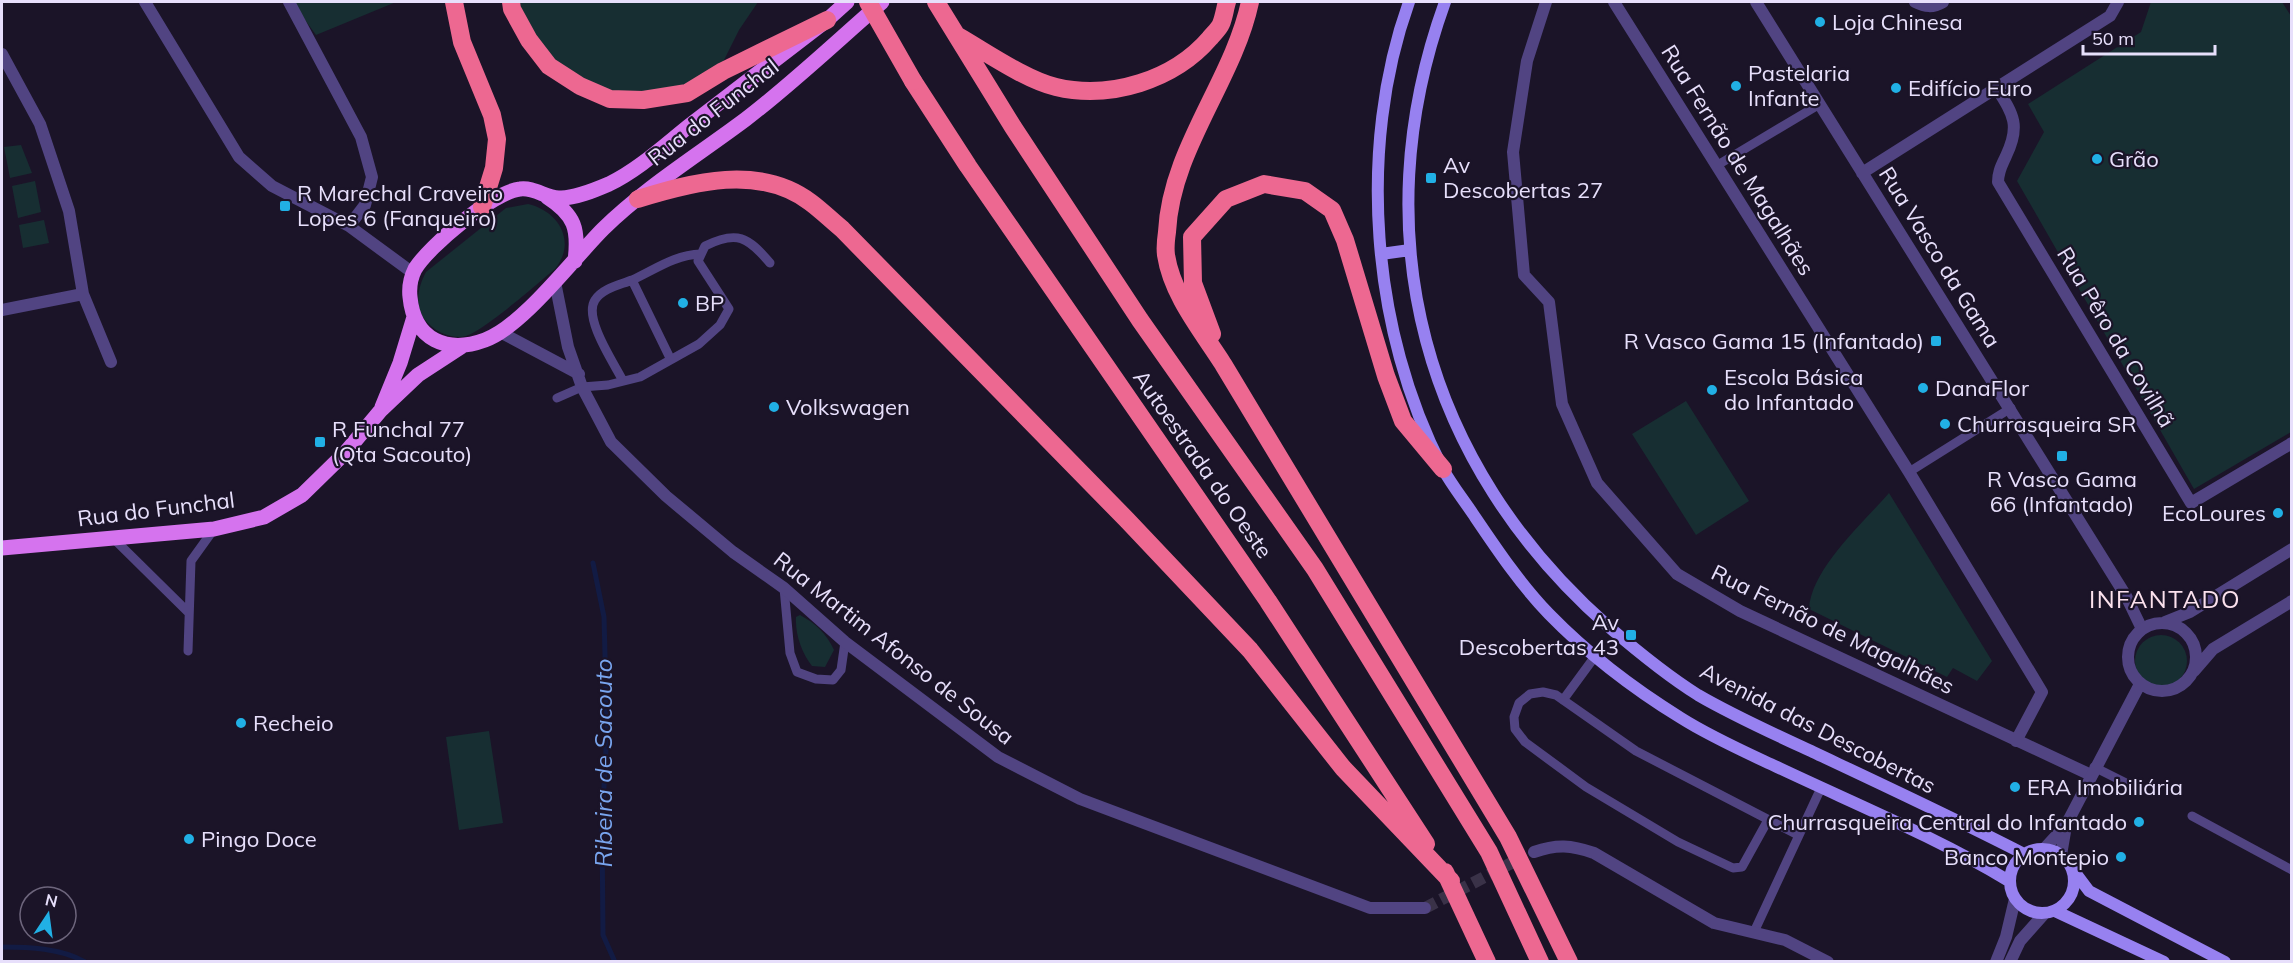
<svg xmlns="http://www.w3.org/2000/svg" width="2293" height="963" font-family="Mulish,sans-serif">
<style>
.green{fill:#172e32}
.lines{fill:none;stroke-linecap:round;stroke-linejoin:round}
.stream{stroke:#121b44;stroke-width:5}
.minor-tunnel{stroke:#3a3248;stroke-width:12;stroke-dasharray:12 6;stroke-linecap:butt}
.service{stroke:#514482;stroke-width:9}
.minor{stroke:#514482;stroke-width:12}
.tertiary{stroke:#514482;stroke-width:12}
.secondary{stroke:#9781f0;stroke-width:12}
.primary{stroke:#d573ee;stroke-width:15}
.motorway{stroke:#ed6891;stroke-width:18}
.motorway-bridge{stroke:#ed6891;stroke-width:18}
.poi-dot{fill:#21b0e5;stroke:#1b1428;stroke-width:2}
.labels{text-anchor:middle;stroke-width:4.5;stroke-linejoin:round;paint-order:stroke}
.poi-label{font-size:22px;fill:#e7dffb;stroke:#1b1428;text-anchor:start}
.street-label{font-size:22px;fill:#e7dffb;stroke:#1b1428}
.neighbourhood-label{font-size:24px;letter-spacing:1.5px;fill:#fbe1ed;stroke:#1b1428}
.water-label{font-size:24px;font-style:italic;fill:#79a5ef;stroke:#1b1428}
</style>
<rect width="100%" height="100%" fill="#1b1428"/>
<path class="green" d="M292,2H396L316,35Z
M515,2H758L739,30L716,76L672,95L617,99L573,82L529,40Z
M2151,2H2282L2291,16V432L2194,489L2017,181L2044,132L2028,104L2141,32Z
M21,145L32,173L10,178L4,147Z
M35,181L41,212L18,218L12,186Z
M528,204C559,211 577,242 555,269C538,283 484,331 466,336C451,340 434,331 425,320C414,305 418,287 426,272L506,208Z
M44,220L49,243L23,248L19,225Z
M1686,401L1749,501L1696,535L1632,434Z
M1889,493L1992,661L1977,681L1953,668L1947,677L1809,609C1811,569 1863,523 1889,493Z
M800,615C815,623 827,634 834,650L825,667L812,666C802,653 795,635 796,617Z
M2135 661a26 26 0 1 1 52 0a26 26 0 1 1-52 0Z
M489,731L503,823L459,830L446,737Z"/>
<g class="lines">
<path class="stream" d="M593,563L604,617L607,730L602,825L603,935L615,962
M2,947C28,947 61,948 85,962"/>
<path class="minor-tunnel" d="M1425,908L1525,856"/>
<path class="service" d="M1716,166L1820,104
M632,280L670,358
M623,381C614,363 583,318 595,300C603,288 620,285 632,280C656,269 674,255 701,254
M557,398L582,387L608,385L640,377L699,344L720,325L729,309L698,261L705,246C737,230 748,237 770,263
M1909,472L2011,408
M113,538L189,613
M784,588L790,653L797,672L816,679L833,680L841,670L845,642
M188,651L191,561L214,529
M1563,700L1596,655
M2094,767L2136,788
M2192,816L2292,870
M1768,820L1742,867L1733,868L1678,842L1586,787L1525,742L1515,729L1514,717L1519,703L1530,694L1543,692L1556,695L1636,751L1798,835
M1754,932L1821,788"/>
<path class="minor" d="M145,2L239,157L272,186L349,226L413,273
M289,2L361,137L372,177L365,205L349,226
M1546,2L1527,61L1513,152L1524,275L1549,302L1562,404L1597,483L1677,574L1740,611L2091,775
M1614,2L1909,472L2042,692L2016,741
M1756,2L2126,596L2142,629
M1915,2C1925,7 1933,8 1943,2
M2,54L40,124L69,211L83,294L111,362
M1996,87C2013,114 2021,125 2006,156C2002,165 1998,171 1998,182L2191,503L2292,443
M1862,173L2110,16L2118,2
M555,282L568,347L582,387L611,442L666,496L733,552L784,588L845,642L998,757L1080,799L1370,908H1425
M2,310L83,294
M500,332L579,374
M1534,852C1557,844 1571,845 1594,853L1714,923L1785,940L1828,962"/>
<path class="tertiary" d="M2165,622L2190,612L2292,549
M2128 657a34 34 0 1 1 68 0a34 34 0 1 1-68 0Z
M2194,671L2213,649L2292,601
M2044,849L2066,825L2140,684
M2061,855L2066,826
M1996,962L2006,937L2015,899
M2010,962L2020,941L2044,914"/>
<path class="secondary" d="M1409,2C1357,147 1371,331 1443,469C1451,484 1463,499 1473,514C1496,548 1520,584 1549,614C1587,653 1634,689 1681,718C1711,737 1745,752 1777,767C1855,804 1936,837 2009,881
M1445,2C1361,234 1424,465 1609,627C1637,651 1666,675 1698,695C1734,716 1774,734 1813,752C1883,785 1954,818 2024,854
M1381,254L1410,250
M2010 881a32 32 0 1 1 64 0a32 32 0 1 1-64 0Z
M2074,871L2089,891L2225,962
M2055,911L2164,962"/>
<path class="primary" d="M847,2L827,20C781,55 735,91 689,126C664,146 638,170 609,184C595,190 574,199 559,198C546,198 534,187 520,189C493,192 429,246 415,269C411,277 409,288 410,297C414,340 447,354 485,340C522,327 574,258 603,229C646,187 698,155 746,119C793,83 837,41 882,2
M547,197C575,215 579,229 575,261
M382,407L400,363L414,317
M2,548L214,529L264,517L302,495L345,453L381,410L418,375L464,345"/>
<path class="motorway" d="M454,2L462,42L492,115L497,139L494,168L482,207
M511,2L512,9L529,40L549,66L580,86L610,99L643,100L687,93L723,71L827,20
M936,2L1013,127L1140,320L1315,569L1489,852L1540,962
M1250,2C1233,81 1171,149 1167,232C1166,239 1165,248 1166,255C1172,295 1202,331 1223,364L1508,837L1569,962
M958,36C986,52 1026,80 1056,87C1110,100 1174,80 1210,38C1213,34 1219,29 1221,24C1224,17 1225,8 1227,2
M913,81L968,166L1268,601L1426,844
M638,199C693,182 759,164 810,202C821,210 831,220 842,229L1127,520L1250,650L1343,768L1451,881
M1212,334L1193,283L1192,237L1226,199L1264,184L1305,191L1332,210L1345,240L1386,376L1403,421L1443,469
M1445,872L1487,962"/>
<path class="motorway-bridge" d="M868,2L913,81"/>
</g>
<g class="poi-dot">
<circle cx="1820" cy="22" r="6"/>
<circle cx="1736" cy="86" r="6"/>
<circle cx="1896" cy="88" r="6"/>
<circle cx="2097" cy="159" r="6"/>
<rect x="1425" y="172" width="12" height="12" rx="3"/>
<rect x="279" y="200" width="12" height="12" rx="3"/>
<circle cx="683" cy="303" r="6"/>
<rect x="1930" y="335" width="12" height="12" rx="3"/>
<circle cx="1923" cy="388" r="6"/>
<circle cx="1712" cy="390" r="6"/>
<circle cx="774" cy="407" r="6"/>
<circle cx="1945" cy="424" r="6"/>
<rect x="314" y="436" width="12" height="12" rx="3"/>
<rect x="2056" y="450" width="12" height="12" rx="3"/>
<circle cx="2278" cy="513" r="6"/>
<rect x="1625" y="629" width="12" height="12" rx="3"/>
<circle cx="241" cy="723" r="6"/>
<circle cx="2015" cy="787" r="6"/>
<circle cx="2139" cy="822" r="6"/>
<circle cx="189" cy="839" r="6"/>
<circle cx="2121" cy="857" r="6"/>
</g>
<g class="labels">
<g class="poi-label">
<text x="1832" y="30">Loja Chinesa</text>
<text x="1748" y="81">Pastelaria<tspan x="1748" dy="25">Infante</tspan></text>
<text x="1908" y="96">Edifício Euro</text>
<text x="2109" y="167">Grão</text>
<text x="1443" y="173">Av<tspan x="1443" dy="25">Descobertas 27</tspan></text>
<text x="297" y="201">R Marechal Craveiro<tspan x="297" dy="25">Lopes 6 (Fanqueiro)</tspan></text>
<text x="695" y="311">BP</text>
<text x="1924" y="349" text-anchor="end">R Vasco Gama 15 (Infantado)</text>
<text x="1724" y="385">Escola Básica<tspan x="1724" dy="25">do Infantado</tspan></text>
<text x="1935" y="396">DanaFlor</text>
<text x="786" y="415">Volkswagen</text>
<text x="1957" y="432">Churrasqueira SR</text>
<text x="332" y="437">R Funchal 77<tspan x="332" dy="25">(Qta Sacouto)</tspan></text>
<text x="2062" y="487" text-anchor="middle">R Vasco Gama<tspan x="2062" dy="25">66 (Infantado)</tspan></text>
<text x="2266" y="521" text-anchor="end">EcoLoures</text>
<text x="1619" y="630" text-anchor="end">Av<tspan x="1619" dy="25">Descobertas 43</tspan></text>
<text x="253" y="731">Recheio</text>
<text x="2027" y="795">ERA Imobiliária</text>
<text x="2127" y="830" text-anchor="end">Churrasqueira Central do Infantado</text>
<text x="201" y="847">Pingo Doce</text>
<text x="2109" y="865" text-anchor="end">Banco Montepio</text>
</g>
<g class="street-label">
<text transform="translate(713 112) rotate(-38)" y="8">Rua do Funchal</text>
<text transform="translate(1738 160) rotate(58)" y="8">Rua Fernão de Magalhães</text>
<text transform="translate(1940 257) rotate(58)" y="8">Rua Vasco da Gama</text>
<text transform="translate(2116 337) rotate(59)" y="8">Rua Pêro da Covilhã</text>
<text transform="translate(1203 464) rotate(55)" y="8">Autoestrada do Oeste</text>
<text transform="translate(156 509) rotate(-7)" y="8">Rua do Funchal</text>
<text transform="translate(1833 629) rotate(26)" y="8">Rua Fernão de Magalhães</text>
<text transform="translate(894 648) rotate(38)" y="8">Rua Martim Afonso de Sousa</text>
<text transform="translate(1818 728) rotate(27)" y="8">Avenida das Descobertas</text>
</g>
<g class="neighbourhood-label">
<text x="2165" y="608">INFANTADO</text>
</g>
<g class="water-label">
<text transform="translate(604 763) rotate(-90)" y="8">Ribeira de Sacouto</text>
</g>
</g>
<rect width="2293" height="963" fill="none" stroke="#e7dffb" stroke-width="6"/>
<g transform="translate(48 915) rotate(13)"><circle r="28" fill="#1b1428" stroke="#6d657c" stroke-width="1.5"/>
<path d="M0-4.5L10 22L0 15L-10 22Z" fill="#21b0e5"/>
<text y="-9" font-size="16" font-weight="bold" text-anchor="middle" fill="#e7dffb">N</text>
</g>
<path d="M2083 45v9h132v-9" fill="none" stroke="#e7dffb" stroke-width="3"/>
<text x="2092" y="45" font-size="18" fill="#e7dffb" stroke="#1b1428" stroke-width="4.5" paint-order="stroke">50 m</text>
</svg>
